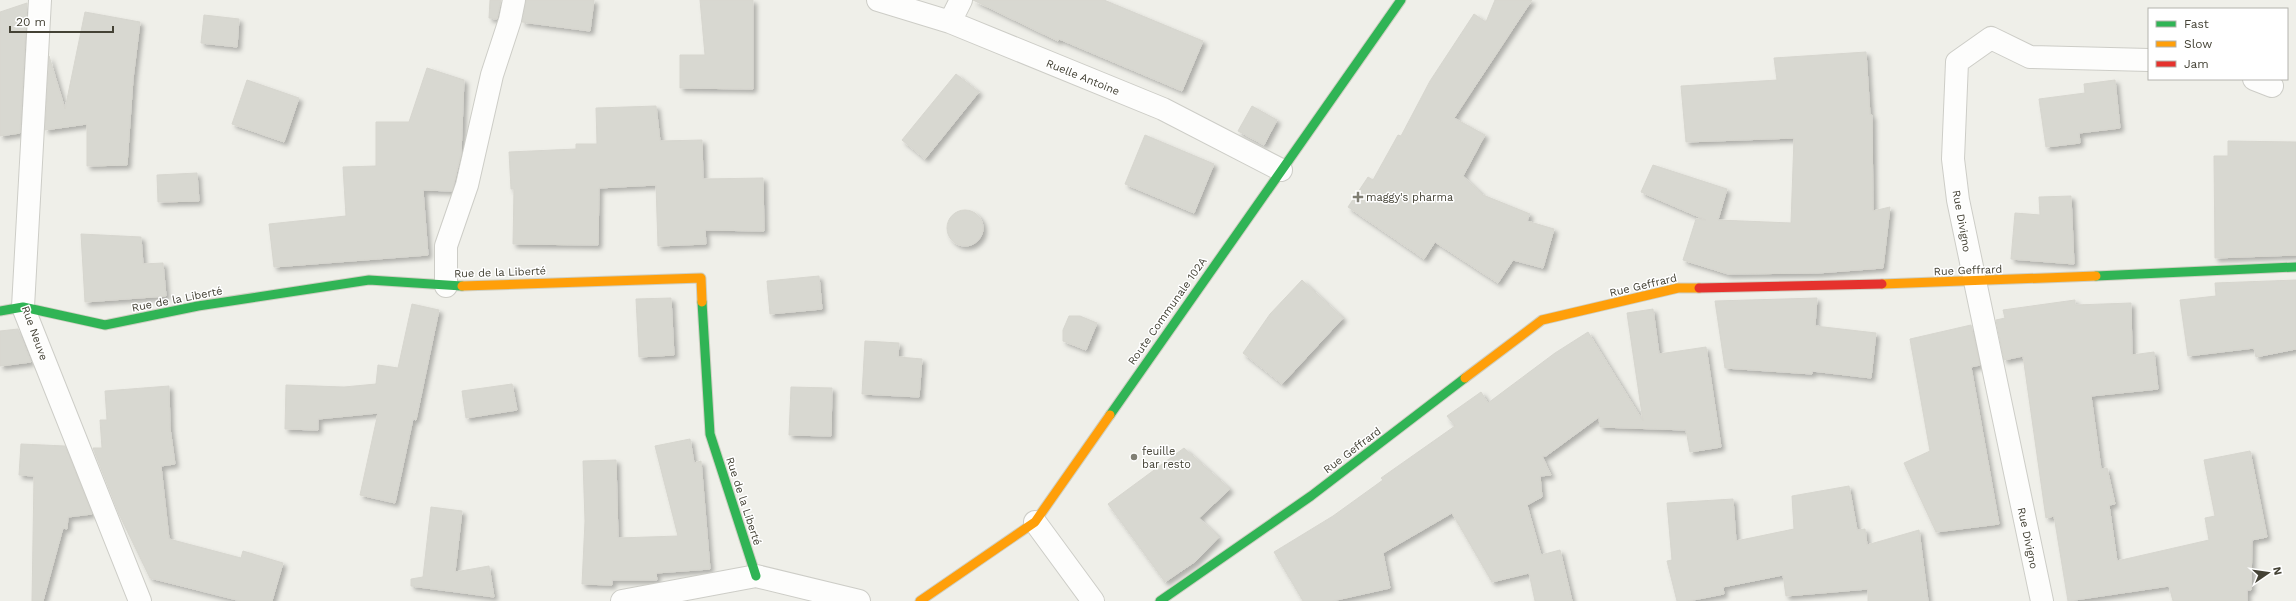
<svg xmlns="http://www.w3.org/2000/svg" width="2296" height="601" font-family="'Work Sans',sans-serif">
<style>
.building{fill:#d8d8d1;stroke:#d7d6cf;filter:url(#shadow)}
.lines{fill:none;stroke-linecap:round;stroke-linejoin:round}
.street-casing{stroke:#cdcdc7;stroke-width:24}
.fast-casing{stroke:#cfcfc2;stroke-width:11}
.slow-casing{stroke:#cfcfc2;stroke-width:11}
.jam-casing{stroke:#cfcfc2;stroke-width:11}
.street{stroke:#fdfdfc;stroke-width:22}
.fast{stroke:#30b455;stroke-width:9}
.slow{stroke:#ff9f0a;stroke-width:9}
.jam{stroke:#e5322d;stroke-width:9}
.poi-dot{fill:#807f74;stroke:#fff;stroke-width:1.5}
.labels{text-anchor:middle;stroke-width:3;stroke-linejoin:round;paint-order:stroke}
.street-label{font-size:11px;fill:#444235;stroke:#fff}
.poi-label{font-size:11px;fill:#444235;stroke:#fff;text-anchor:start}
</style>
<defs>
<filter id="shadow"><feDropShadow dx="3.5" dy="3.5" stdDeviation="2" flood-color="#0004"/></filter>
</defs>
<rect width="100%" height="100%" fill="#efefe9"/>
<path class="building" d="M490,0H501L497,19L489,18Z
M526,0H594L590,31L522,22Z
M700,0H753V89L680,88V55H705Z
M973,0H1104L1203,41L1182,91L1059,39L1058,41Z
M1495,0H1532L1454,118L1485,135L1463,176L1483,195L1530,214L1527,221L1554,229L1543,268L1513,260L1498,283L1435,242L1424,259L1348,207L1368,177L1373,180L1398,135L1401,136L1430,81L1474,14L1486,22Z
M27,3L20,133L0,136V12Z
M85,12L140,22L133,79L127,165L87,166V124L45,130L49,56L65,109Z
M204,15L239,19L237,47L201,43Z
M1866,52L1870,115H1872L1873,211L1890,207L1883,268L1818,273L1728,274L1683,260L1696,219L1706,220L1641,192L1653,165L1727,189L1718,220L1791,223L1794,138L1686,142L1681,86L1777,80L1774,58Z
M427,68L464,80L461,154L452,191L423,190L428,255L274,267L269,224L346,216L343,167L376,166V122H409Z
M956,74L979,92L925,159L902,140Z
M247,80L299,98L284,142L232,124Z
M2115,80L2120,128L2079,133L2080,143L2046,147L2039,99L2085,93L2084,84Z
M656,106L660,141L702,140L703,179L763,178L764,231L705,230L706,244L658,246L656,185L599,188L598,245L513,244L514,189H511L509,152L576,149V144H597L596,108Z
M1252,106L1277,120L1264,145L1238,131Z
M1145,135L1214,164L1194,213L1125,184Z
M2228,141L2296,142V255L2215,258L2214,156H2228Z
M197,173L199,201L158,202L157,175Z
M2071,196L2074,264L2011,259L2015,213L2040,215L2039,197Z
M947 228a18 18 0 1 1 36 0a18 18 0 1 1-36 0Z
M81,234L141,237L143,264L163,263L166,296L85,302Z
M819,276L822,309L770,314L767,281Z
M1302,280L1343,318L1282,384L1243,353L1270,314Z
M2296,280V349L2256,357L2254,348L2188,356L2180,300L2216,296L2215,283Z
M671,298L674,355L639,357L636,299Z
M1817,298L1815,326L1876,333L1871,378L1812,371V374L1725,368L1715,301Z
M2075,300V305L2131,303L2132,355L2154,352L2158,389L2091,396L2101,469L2107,468L2115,504L2109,505L2117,561L2209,540L2205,518L2215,516L2204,460L2250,451L2267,537L2252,540L2251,590H2247V601H2173L2169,586L2068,601L2054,516L2046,518L2023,356L2004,360L1996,320L2005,318L2003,310Z
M412,304L439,310L416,420L413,419L395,503L360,495L378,413L318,419V430L285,429L286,385L344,387L376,384L378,365L398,368Z
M1653,309L1659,354L1706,347L1721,447L1690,452L1686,430L1600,427L1599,417L1546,456H1542L1551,475L1540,476L1542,497L1527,505L1541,555L1560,550L1572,601H1535L1529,573L1492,582L1452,513L1383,553L1390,588L1332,601H1303L1274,552L1333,516L1383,480L1381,478L1455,426L1447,416L1481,392L1488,403L1555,353L1588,332L1643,421L1627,313Z
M1069,316H1080L1097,323L1086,350L1063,341V330Z
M1971,325L1980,365L1971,367L1999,524L1936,532L1904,463L1930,451L1910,339Z
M18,329L31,362L0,366V331Z
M865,341L899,343L898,357L922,359L919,397L862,394Z
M512,384L517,410L466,418L462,391Z
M169,386L170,428L175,464L161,466L169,539L241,558L243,551L283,563L272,601H241L150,578L119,514L93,448H102L100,420H107L105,391Z
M791,387L832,388L831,436L789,435Z
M690,439L694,463L701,461L710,569L656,573L657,580H612V585L582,584L585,521L583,461L616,460L618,538L678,536L655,446Z
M21,444L65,446L92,514L68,517L67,529L63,528L43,601H32L34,476L19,475Z
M1184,448L1230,489L1199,518L1219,537L1196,561L1165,582L1108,504Z
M1849,486L1857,530L1865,529L1867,545L1919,530L1928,601H1868V589L1786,596L1783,575L1723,587L1724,594L1688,601H1677L1667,561L1672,560L1667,503L1733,499L1736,541L1794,529L1792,496Z
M431,507L462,511L455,572L489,566L494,597L411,586V579L423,577Z"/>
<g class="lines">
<g class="street-casing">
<path id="street" d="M40,0L23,307L140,601
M878,0L950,22L1163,109L1281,170
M950,22L961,0
M2254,79L2272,86
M446,286V246L467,185L492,75L510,20L514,0
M1035,522L1093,601
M622,601L756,576L859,601
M2042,601L1958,200L1953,159L1957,62L1991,38L2030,57L2149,60"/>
</g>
<g class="fast-casing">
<path id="fast" d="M2096,276L2296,267
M702,302L710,434L756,576
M0,311L23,307L105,325L198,306L369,280L462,286
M1110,415L1401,0
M1160,601L1311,496L1465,378"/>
</g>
<g class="slow-casing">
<path id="slow" d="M1882,284L2096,276
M462,286L701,278L702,302
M1465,378L1542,320L1678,288H1699
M920,601L1035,522L1110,415"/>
</g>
<g class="jam-casing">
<path id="jam" d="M1699,288L1882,284"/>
</g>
<use href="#street" class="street"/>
<use href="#fast" class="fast"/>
<use href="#slow" class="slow"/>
<use href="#jam" class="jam"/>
</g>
<g class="poi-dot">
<path d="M1356 191h4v4h4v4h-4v4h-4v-4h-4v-4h4z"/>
<circle cx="1134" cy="457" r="4"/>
</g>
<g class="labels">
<g class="street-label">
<text transform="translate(1083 77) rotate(22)" y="4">Ruelle Antoine</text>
<text transform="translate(1962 221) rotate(80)" y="4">Rue Divigno</text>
<text transform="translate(1968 270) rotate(-2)" y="4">Rue Geffrard</text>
<text transform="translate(500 272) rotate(-2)" y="4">Rue de la Liberté</text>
<text transform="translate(1643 285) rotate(-13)" y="4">Rue Geffrard</text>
<text transform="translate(177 299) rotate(-11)" y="4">Rue de la Liberté</text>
<text transform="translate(1167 311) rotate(-55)" y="4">Route Communale 102A</text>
<text transform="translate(35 333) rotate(70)" y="4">Rue Neuve</text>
<text transform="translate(1352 450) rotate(-37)" y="4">Rue Geffrard</text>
<text transform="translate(744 501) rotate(72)" y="4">Rue de la Liberté</text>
<text transform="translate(2028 538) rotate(78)" y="4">Rue Divigno</text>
</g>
<g class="poi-label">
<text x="1366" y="201">maggy's pharma</text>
<text x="1142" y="455">feuille<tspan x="1142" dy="13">bar resto</tspan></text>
</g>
</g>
<rect x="2148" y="8" width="140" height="72" fill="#ffffff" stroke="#b4b3ae"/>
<rect x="2156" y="21" width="20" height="6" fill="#30b455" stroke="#b4b3ae"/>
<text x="2184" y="28" font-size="12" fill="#444235">Fast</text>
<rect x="2156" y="41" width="20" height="6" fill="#ff9f0a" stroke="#b4b3ae"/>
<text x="2184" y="48" font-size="12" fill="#444235">Slow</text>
<rect x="2156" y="61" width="20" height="6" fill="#e5322d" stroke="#b4b3ae"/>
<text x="2184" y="68" font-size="12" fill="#444235">Jam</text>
<g transform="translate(2268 573) rotate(77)" stroke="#ffffff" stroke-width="3" paint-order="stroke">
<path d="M0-3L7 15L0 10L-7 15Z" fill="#444235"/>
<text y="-6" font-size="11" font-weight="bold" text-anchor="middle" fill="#444235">N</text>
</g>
<path d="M10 26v6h103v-6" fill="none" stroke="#444235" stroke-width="2"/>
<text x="16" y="26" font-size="12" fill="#444235" stroke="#ffffff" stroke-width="3" paint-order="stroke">20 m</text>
</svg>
